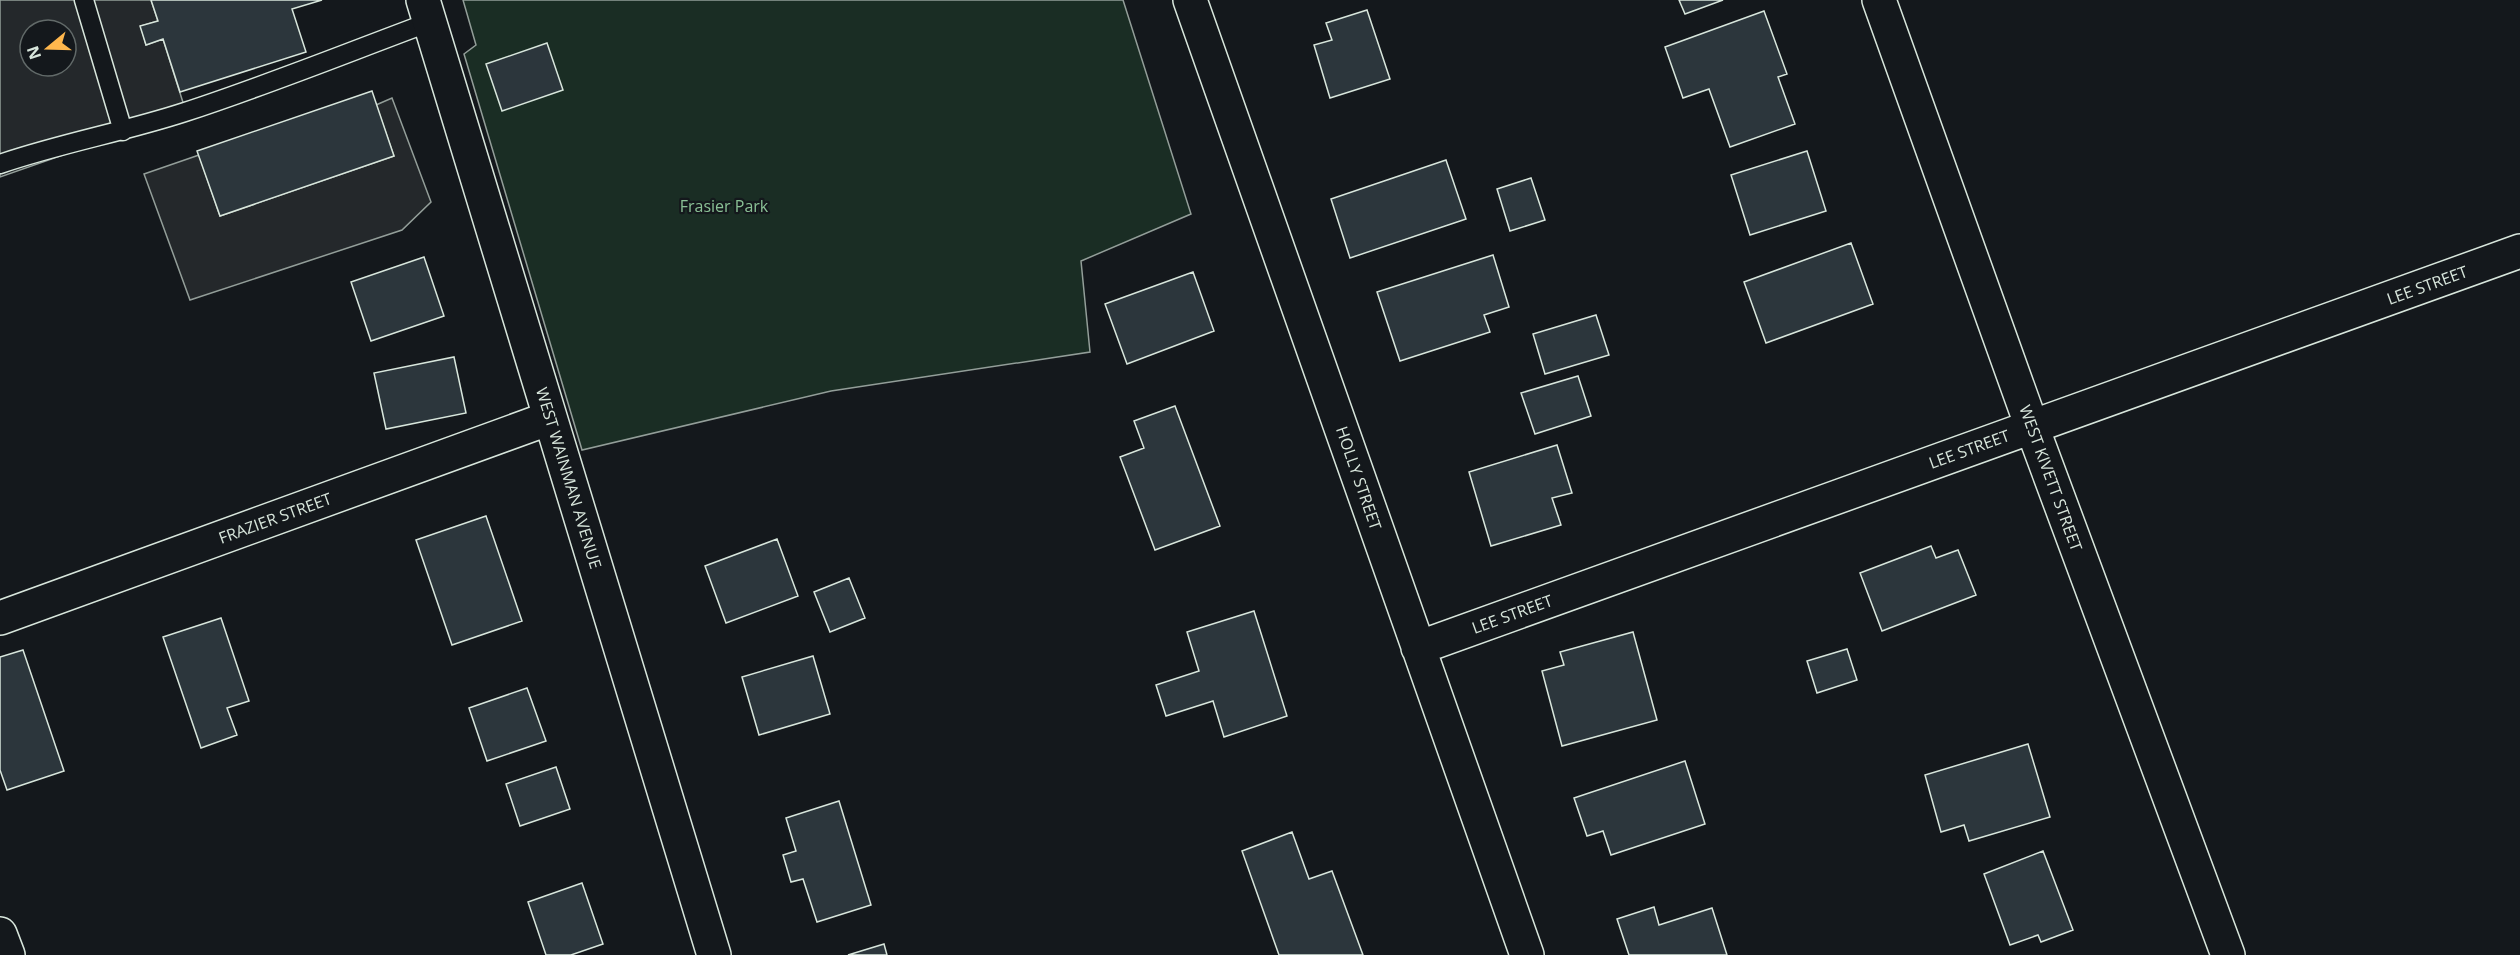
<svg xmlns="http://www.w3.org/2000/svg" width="2520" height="955" font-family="'Open Sans',sans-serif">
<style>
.green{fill:#1a2d24;stroke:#939e99;stroke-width:1.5}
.parking{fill:#24282b;stroke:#939e99;stroke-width:1.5;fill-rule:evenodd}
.building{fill:#2c363c;stroke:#d8e6dc;stroke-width:1.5}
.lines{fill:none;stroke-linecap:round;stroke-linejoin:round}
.lane-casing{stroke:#d8e6dc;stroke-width:21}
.street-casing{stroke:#d8e6dc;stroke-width:36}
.lane{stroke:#14181c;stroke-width:18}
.street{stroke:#14181c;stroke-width:33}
.labels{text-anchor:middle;stroke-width:4.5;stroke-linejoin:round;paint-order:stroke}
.park-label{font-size:16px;fill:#8ac095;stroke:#14181c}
.street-label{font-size:16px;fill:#d8e6dc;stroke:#14181c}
</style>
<rect width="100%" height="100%" fill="#14181c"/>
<path class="green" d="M463,0H1123L1191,214L1081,261L1090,352L831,391L582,450L464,54L476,45Z"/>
<path class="parking" d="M0,0H151L158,21L141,26L146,45L163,39L186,112L0,177ZM30,30H66V66H30Z
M392,98L431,202L402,230L190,300L144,174L199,155L220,216L394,156L376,105Z"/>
<path class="building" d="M151,0H322L292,9L306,52L180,92L163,39L146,45L140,26L158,21Z
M1679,0H1723L1685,14Z
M1367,10L1390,79L1330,98L1314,45L1332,40L1326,23Z
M1764,11L1787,74L1778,77L1795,124L1730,147L1709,89L1683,98L1665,47Z
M547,43L563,90L502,111L486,64Z
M372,91L394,156L220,216L197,151Z
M1807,151L1826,211L1750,235L1731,175Z
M1446,160L1466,219L1350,258L1331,199Z
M1531,178L1545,220L1510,231L1497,189Z
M1851,243L1873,304L1766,343L1744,282Z
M1493,255L1509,307L1484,315L1490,332L1400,361L1377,292Z
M424,257L444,316L371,341L351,282Z
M1193,272L1214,331L1127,364L1105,304Z
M1596,315L1609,355L1545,374L1533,334Z
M454,357L466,413L386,429L374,373Z
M1578,376L1591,416L1535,434L1521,393Z
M1175,406L1220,526L1155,550L1120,457L1144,448L1134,421Z
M1557,445L1572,493L1552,498L1561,525L1491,546L1469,472Z
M486,516L522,621L452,645L416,540Z
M777,539L798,596L726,623L705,566Z
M1931,546L1936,558L1958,550L1976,595L1882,631L1860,573Z
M849,578L865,618L830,632L814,592Z
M1254,611L1287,716L1224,737L1213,701L1166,716L1156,685L1199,671L1187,632Z
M221,618L249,701L227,708L237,735L201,748L163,637Z
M1633,632L1657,720L1562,746L1542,671L1564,665L1560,652Z
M1847,649L1857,680L1817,693L1807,661Z
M23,650L64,771L7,790L0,770V657Z
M813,656L830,714L759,735L742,677Z
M527,688L546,741L487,761L469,708Z
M2028,744L2050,817L1969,841L1964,825L1941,832L1925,775Z
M1685,761L1705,824L1611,855L1603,831L1587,836L1574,798Z
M556,767L570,809L520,826L506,784Z
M839,801L871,905L817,922L803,879L791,882L783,855L796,851L786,818Z
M1292,832L1309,879L1332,871L1363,955H1279L1242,851Z
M2043,851L2073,930L2041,942L2038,935L2010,945L1984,874Z
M582,883L603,944L571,955H546L528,902Z
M1654,907L1659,925L1712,908L1727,955H1629L1617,919Z
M884,944L887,955H848Z"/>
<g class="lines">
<g class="lane-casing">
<path id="lane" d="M84,0L123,131
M0,164C61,143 124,132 185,112C268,85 349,52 430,22"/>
</g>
<g class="street-casing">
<path id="street" d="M423,0L714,955
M1190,0L1527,955
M1879,0L2032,427L2228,955
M0,618L550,418
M1418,648L2520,251
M0,934L8,955"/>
</g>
<use href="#lane" class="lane"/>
<use href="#street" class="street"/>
</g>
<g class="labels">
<g class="park-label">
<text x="724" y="212">Frasier Park</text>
</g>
<g class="street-label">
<text transform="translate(2427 285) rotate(-20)" y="6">LEE STREET</text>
<text transform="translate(1969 449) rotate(-20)" y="6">LEE STREET</text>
<text transform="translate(569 478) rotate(73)" y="6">WEST WAINMAN AVENUE</text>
<text transform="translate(1359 478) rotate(71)" y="6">HOLLY STREET</text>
<text transform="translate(2051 478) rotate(70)" y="6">WEST KIVETT STREET</text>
<text transform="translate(275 518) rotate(-20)" y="6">FRAZIER STREET</text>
<text transform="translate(1512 614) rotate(-20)" y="6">LEE STREET</text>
</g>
</g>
<g transform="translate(48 48) rotate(251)"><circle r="28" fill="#14181c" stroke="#626a69" stroke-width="1.5"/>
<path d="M0-4.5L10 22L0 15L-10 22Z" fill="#ffb74d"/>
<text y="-9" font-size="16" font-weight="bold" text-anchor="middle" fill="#d8e6dc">N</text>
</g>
</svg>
